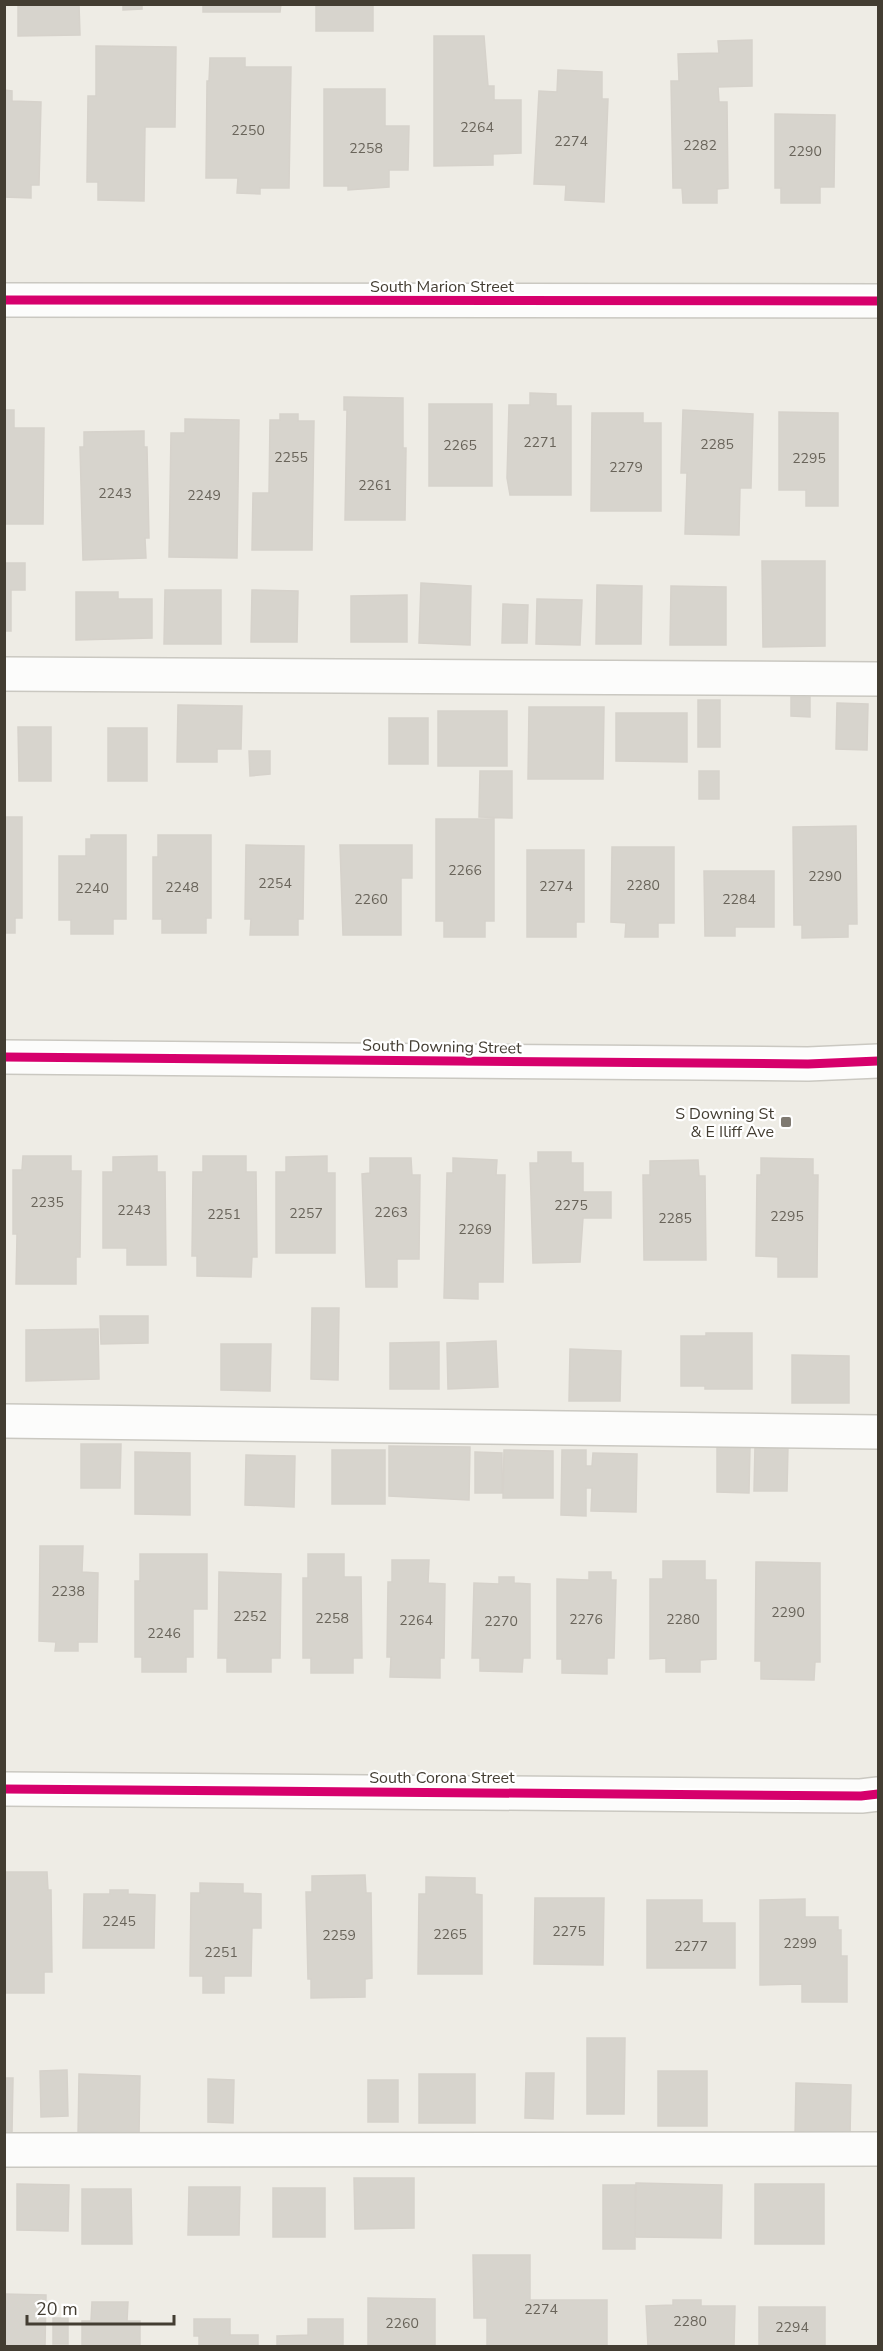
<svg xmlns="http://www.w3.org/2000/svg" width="883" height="2351" font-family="'Nunito Sans',sans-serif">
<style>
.building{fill:#d7d4cd;stroke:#d6d2cb;stroke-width:1.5}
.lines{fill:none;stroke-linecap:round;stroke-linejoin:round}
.minor-casing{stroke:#cac8c1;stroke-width:36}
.minor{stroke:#fcfcfb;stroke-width:33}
.cycleway-casing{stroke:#fff;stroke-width:13}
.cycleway{stroke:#d6006c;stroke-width:9}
.poi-dot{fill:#7f7a71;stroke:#fff;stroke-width:2}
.labels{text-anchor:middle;stroke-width:4.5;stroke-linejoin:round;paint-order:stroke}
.number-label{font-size:14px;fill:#69645a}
.street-label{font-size:16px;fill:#433d32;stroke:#fff}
.poi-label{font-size:16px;fill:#433d32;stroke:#fff;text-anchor:end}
</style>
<rect width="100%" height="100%" fill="#eeece5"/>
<path class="building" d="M18,4H79L80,35L18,36Z
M123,4H142V9L123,10Z
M203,4H281L280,12H203Z
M316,4H373V31H316Z
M434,36H484L488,86H494V100H521V153L493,154V165L434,166Z
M752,40V86L718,87L719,102H727L728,188L717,189V203H683L682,188H673L671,81H679L678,54L719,53L718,41Z
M96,46L176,47L175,127H145L144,201L98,200V182H87L88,96H96Z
M210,58H245V67H291L289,188H260V194L237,193L238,178H206L207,81H209Z
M558,70L602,72V99H608L604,202L565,200L566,185L534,184L539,91L557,92Z
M324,89H385V126H409L408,170H389V187L348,190V186H324Z
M4,90L12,91V101L41,102L39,185H31V198L4,197Z
M775,114L835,115L834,187H820V203H781V188H775Z
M530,393L556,394V406H571V495H510L507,478L509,405H530Z
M344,397L403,398V448H406L405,520H345L347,410H344Z
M429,404H492V486H429Z
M4,410H14V428H44L43,524H4Z
M683,410L753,414L751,488H740L739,535L685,534L687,473H681Z
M779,412L838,413V506H806V490H779Z
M592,413H643V423H661V511H591Z
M280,414H298V421H314L312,550H252L253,493H269L270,420H280Z
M185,419L239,420L237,558L169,557L171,433H185Z
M144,431V447H147L149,538H145L146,558L83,560L80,447H84V432Z
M762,561H825V646L763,647Z
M4,563H25V590H11V631H4Z
M421,583L471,586L470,645L419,643Z
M597,585L642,586L641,644H596Z
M671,586L726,587V645H670Z
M165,590H221V644H164Z
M252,590L298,591L297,642H251Z
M76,592H118V599H152V638L76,640Z
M407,595V642H351V596Z
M537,599L582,600L580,645L536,644Z
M503,604L528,605L527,643H502Z
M791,697H810V717L791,716Z
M698,700H720V747H698Z
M837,703L868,704L867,750L836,749Z
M178,705L242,706L241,749H217V762H177Z
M529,707H604L603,779H528Z
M438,711H507V766H438Z
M616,713H687V762L616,761Z
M389,718H428V764H389Z
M18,727H51V781H19Z
M108,728H147V781H108Z
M249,751H270V774L250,776Z
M480,771H512V818L479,817Z
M699,771H719V799H699Z
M4,817H22V918H15V933H4Z
M436,819H494V921H485V937H444V921H436Z
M856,826L857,924H848V937L802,938V925H794L793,827Z
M91,835H126V919H113V934H71V920H59V856H86V839H91Z
M158,835H211V918H206V933H162V919H153V857H158Z
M246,845L304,846L303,919H298V935H250L251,919H245Z
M340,845H412V878H401V935H343Z
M612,847H674V923H658V937H625L626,923L611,922Z
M527,850H584V922H576V937H527Z
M704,871H774V927H735V936H705Z
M538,1152H571V1163H583V1192H611V1218H583L580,1262L533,1263L530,1163H538Z
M23,1156H71V1171H81L80,1257H76V1284H16L17,1234H13V1170H22Z
M157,1156V1172H165L166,1265H127V1248H103V1172H113V1157Z
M203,1156H246V1172H256L257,1257H252L251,1277L197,1276V1256H192L193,1172H203Z
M327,1156V1173H335V1253H276V1172H286V1157Z
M370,1158H411L412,1175H420L419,1259H397V1287H366L362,1174L370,1173Z
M453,1158L497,1160L496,1175H505L503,1282H478V1299L444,1298L447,1173H453Z
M761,1158L813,1159V1175H818L817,1277H778V1257L756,1256L757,1175H761Z
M698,1160L699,1176H705L706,1260H644L643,1175H650V1161Z
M312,1308H339L338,1380L311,1379Z
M100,1316H148V1343L101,1344Z
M98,1329L99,1379L26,1381V1330Z
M706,1333H752V1389H705V1386H681V1336H706Z
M496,1341L498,1387L448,1389L447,1343Z
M439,1342V1389H390V1343Z
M221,1344H271L270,1391L221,1390Z
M570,1349L621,1351L620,1401H569Z
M792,1355L849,1356V1403H792Z
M81,1444H121L120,1488H81Z
M389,1446L470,1447L469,1500L389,1496Z
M717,1446L750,1447L749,1493L717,1492Z
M755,1446H788L787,1491H754Z
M332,1450H385V1504H332Z
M504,1450L553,1451V1498H503Z
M562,1450H586V1466H592L593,1453L637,1454L636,1512L591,1511L592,1488H586V1516L561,1515Z
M135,1452L190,1453V1515L135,1514Z
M475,1452L502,1453V1493H475Z
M246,1455L295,1456L294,1507L245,1505Z
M40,1546H83L82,1572L98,1573L97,1642H78V1651H55L56,1642L39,1641Z
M140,1554H207V1609H193V1657H186V1672H142V1657H135V1581H140Z
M308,1554H344V1577H361L362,1658H353V1673H311V1658H303V1578H308Z
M392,1560H429L428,1583L445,1584L444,1658H440V1678L390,1677L391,1657H387L388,1582H392Z
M663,1561H705V1580H716V1659L700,1660V1672H666V1658L650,1659V1579H663Z
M756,1562L820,1563V1662H815L814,1680L761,1679V1661H755Z
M219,1572L281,1574L280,1658H271V1672H227V1658H218Z
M589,1572H611V1580H616L614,1658H607V1674L562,1673V1659H557V1579L589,1580Z
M499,1577H514V1583L530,1584V1658H523L522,1672L480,1671V1658H472L474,1583L499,1584Z
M4,1872H47L48,1890H51L52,1972H44V1993H4Z
M365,1875L366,1893H371L372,1978L365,1979V1997L311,1998V1979H308L306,1892H312V1876Z
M426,1877L475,1878V1894L482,1895V1974H418L419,1894H426Z
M200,1883L243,1884V1893L261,1894V1928H252L251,1976H224V1993H203V1976H190L191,1893H200Z
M110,1890H128V1894L155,1895L154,1948H83L84,1894H110Z
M535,1898H604L603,1965L534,1964Z
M805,1899V1917H838V1930H841V1956H847V2002H802V1984L760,1985V1900Z
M647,1900H702V1923H735V1968H647Z
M587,2038H625L624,2114H587Z
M67,2070L68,2116L41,2117L40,2071Z
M658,2071H707V2126H658Z
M526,2073H554L553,2119L525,2118Z
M79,2074L140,2076L139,2136H78Z
M419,2074H475V2123H419Z
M4,2078H13L12,2133H4Z
M208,2079L234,2080L233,2123L208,2122Z
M368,2080H398V2122H368Z
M796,2083L851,2085L850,2136H795Z
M354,2178H414V2228L355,2229Z
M636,2183L722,2185L721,2238L635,2237Z
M17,2184L69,2185L68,2231L17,2230Z
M755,2184H824V2244H755Z
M603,2185H635V2249H603Z
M189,2187H240L239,2235H188Z
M273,2188H325V2237H273Z
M82,2189H131L132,2244H82Z
M473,2255H530V2300H607V2346H487V2318H474Z
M4,2294L46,2295L45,2346H4Z
M368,2298L435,2299V2346H368Z
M673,2300H701V2306H735L734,2346H648L646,2306L673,2305Z
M92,2302H128L127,2321H140V2346H82V2321H91Z
M759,2307H825V2346H759Z
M53,2318H68V2344H53Z
M194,2319H230V2335H258V2346H199V2336H194Z
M308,2319H343V2346H277V2336L308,2335Z"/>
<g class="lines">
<g class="minor-casing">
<path id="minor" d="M4,300L878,301
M4,674L878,679
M4,1057L808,1064L878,1061
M4,1421L878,1432
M4,1789L861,1796L878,1794
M4,2150L878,2149"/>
</g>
<use href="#minor" class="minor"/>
<g class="cycleway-casing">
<path id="cycleway" d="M4,300L878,301
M4,1057L808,1064L878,1061
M4,1789L861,1796L878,1794"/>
</g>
<use href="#cycleway" class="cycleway"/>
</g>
<rect class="poi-dot" x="780" y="1116" width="12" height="12" rx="3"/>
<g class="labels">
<g class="number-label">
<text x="477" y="132">2264</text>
<text x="248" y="135">2250</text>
<text x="571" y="146">2274</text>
<text x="700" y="150">2282</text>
<text x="366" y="153">2258</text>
<text x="805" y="156">2290</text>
<text x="540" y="447">2271</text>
<text x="717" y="449">2285</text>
<text x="460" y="450">2265</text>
<text x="291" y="462">2255</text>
<text x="809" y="463">2295</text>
<text x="626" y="472">2279</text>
<text x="375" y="490">2261</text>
<text x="115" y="498">2243</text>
<text x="204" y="500">2249</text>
<text x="465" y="875">2266</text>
<text x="825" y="881">2290</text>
<text x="275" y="888">2254</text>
<text x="643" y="890">2280</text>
<text x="556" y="891">2274</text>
<text x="182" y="892">2248</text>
<text x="92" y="893">2240</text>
<text x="371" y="904">2260</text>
<text x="739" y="904">2284</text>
<text x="47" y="1207">2235</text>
<text x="571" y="1210">2275</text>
<text x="134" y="1215">2243</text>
<text x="391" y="1217">2263</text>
<text x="306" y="1218">2257</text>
<text x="224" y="1219">2251</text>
<text x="787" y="1221">2295</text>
<text x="675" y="1223">2285</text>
<text x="475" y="1234">2269</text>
<text x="68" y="1596">2238</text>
<text x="788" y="1617">2290</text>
<text x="250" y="1621">2252</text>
<text x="332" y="1623">2258</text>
<text x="586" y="1624">2276</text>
<text x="683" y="1624">2280</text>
<text x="416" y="1625">2264</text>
<text x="501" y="1626">2270</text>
<text x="164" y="1638">2246</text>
<text x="119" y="1926">2245</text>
<text x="569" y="1936">2275</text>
<text x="450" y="1939">2265</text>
<text x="339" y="1940">2259</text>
<text x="800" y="1948">2299</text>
<text x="691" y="1951">2277</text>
<text x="221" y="1957">2251</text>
<text x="541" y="2314">2274</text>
<text x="690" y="2326">2280</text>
<text x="402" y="2328">2260</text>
<text x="792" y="2332">2294</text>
</g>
<g class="street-label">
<text x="442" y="292">South Marion Street</text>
<text transform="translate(442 1046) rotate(1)" y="6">South Downing Street</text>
<text x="442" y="1783">South Corona Street</text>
</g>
<g class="poi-label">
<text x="774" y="1119">S Downing St<tspan x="774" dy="18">&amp; E Iliff Ave</tspan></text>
</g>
</g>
<rect width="883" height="2351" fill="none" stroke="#433d32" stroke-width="12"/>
<path d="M27 2315v9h147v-9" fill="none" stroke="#433d32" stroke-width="3"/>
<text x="36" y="2315" font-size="18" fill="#433d32" stroke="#ffffff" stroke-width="4.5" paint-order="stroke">20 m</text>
</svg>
